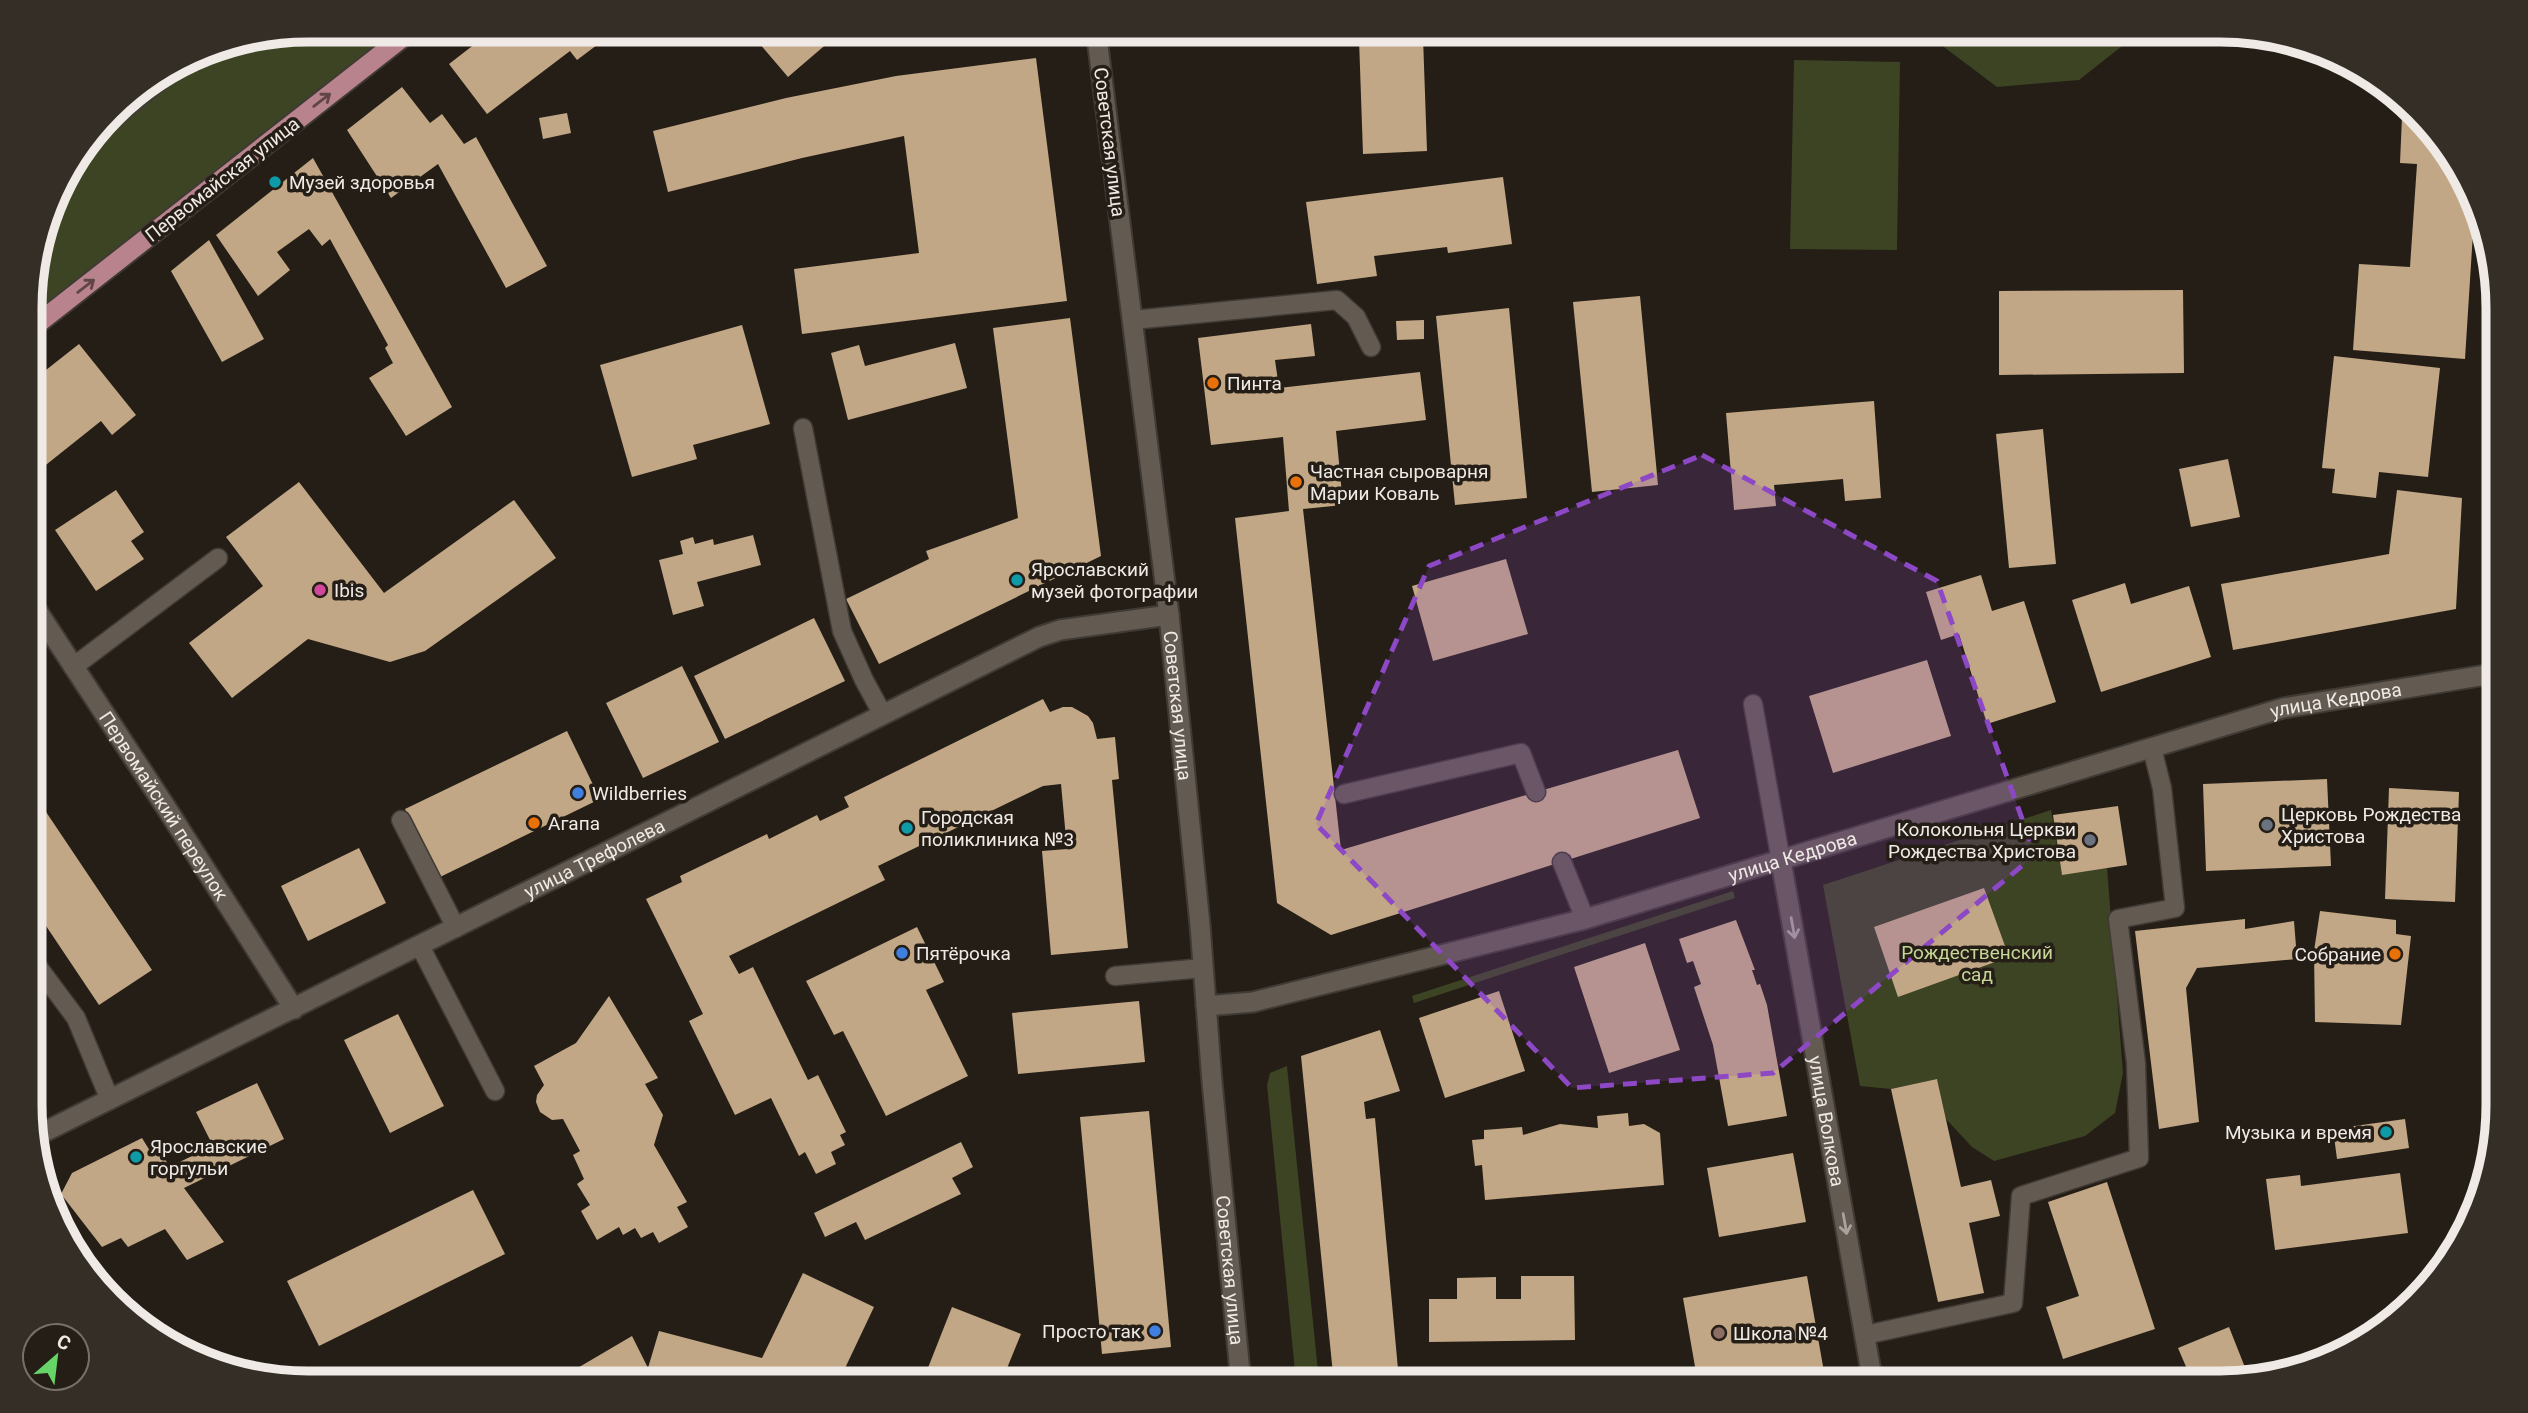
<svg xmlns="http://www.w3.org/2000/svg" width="2528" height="1413" font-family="Roboto,sans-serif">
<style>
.green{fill:#3c4423}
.building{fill:#c1a785}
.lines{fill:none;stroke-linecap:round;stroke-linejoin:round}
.service-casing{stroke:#403a35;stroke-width:21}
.pedestrian-casing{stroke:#403a35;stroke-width:23}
.minor-casing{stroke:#403a35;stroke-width:23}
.tertiary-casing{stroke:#403a35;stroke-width:23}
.primary-casing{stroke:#403a35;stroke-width:23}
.service{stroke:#635b52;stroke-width:18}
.pedestrian{stroke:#635b52;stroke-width:19}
.minor{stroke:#635b52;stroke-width:19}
.tertiary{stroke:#635b52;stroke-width:19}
.primary{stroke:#b9838d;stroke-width:19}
.oneway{stroke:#604646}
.oneway2{stroke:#a9a29c}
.marked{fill:#8c48c5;fill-opacity:0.2;stroke:#8c48c5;stroke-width:5;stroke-dasharray:14 9;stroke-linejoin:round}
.culture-dot{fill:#0f9aa8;stroke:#251e17;stroke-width:2.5}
.food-dot{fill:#e8710a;stroke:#251e17;stroke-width:2.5}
.hotel-dot{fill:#d1479c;stroke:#251e17;stroke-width:2.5}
.shop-dot{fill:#3f7fe0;stroke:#251e17;stroke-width:2.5}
.worship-dot{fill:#6b7280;stroke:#251e17;stroke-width:2.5}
.education-dot{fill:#8d6e63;stroke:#251e17;stroke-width:2.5}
.labels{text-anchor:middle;stroke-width:7;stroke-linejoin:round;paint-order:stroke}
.street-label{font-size:19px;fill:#efeae5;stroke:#251e17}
.poi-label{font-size:19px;fill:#efeae5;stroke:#251e17;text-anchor:start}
.park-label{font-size:19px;fill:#c5d696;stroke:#251e17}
.rim{fill:none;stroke:#efeae5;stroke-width:9}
</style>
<rect width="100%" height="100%" fill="#251e17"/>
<path class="green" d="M308,30H397L32,315V272L59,184L124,99L202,51Z
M1926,30H2131V39L2079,80L1997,87L1932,38Z
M1794,60L1900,62L1897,250L1790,249Z
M2051,810L2062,874L2107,868L2123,1073L2115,1113L2085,1136L1994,1161L1972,1147L1946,1119L1937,1079L1891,1089L1860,1086L1823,885Z
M1733,891L1735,898L1414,1003L1412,996Z
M1287,1066L1319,1381L1296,1382L1267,1085L1270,1073Z"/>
<path class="building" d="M493,30H617L577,60L570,51L487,114L449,64Z
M748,30H833L837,35L788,77Z
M883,30H932V31L885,42Z
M1726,30H1854V35L1726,32Z
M1423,37L1427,151L1363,154L1359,39Z
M1036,58L1067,301L802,334L794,269L919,253L904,136L802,158L668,192L653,131L786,98L896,76Z
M402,87L430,123L442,114L464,144L476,137L547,266L506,288L438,164L391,198L347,130Z
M567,113L571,133L543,139L539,118Z
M2402,117L2413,118L2452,154L2475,201L2465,359L2353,350L2359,264L2410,267L2417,164L2400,163Z
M313,158L452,407L406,436L369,378L393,363L385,348L388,345L330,239L322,246L309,229L277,252L290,270L258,296L216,235Z
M1503,177L1512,244L1448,253L1447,247L1374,256L1377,276L1317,284L1306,202Z
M209,240L264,339L222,362L171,271Z
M2183,290L2184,373L1999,375V291Z
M1640,296L1658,485L1592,492L1573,302Z
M1509,308L1527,498L1455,505L1436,316Z
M1070,318L1101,556L879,664L846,599L929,559L926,551L1018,518L993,328Z
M1424,320V339L1397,340L1396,321Z
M1311,324L1315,356L1275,360L1279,388L1420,372L1426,420L1336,431L1343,505L1303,509L1341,850L1678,750L1700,818L1331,935L1277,903L1235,518L1289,511L1283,437L1211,445L1198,338Z
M742,325L770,424L693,445L697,459L632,477L600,365Z
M955,343L967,388L848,420L831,353L859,345L865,366Z
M79,344L136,415L112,435L101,421L32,476V381Z
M2334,356L2440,368L2428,477L2379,472L2376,498L2332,493L2335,469L2322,468Z
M1874,401L1881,498L1845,501L1843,479L1774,485L1776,506L1734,510L1726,413Z
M2043,429L2056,564L2009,568L1996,434Z
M2228,459L2240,517L2191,527L2179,469Z
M299,482L384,593L514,500L556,558L425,651L390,662L308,639L232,698L189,643L263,586L226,537Z
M116,490L144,532L131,541L144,559L96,591L55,530Z
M2397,490L2462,498L2456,609L2233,650L2221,584L2389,554Z
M753,535L761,565L697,582L704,606L673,615L659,560L683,554L680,541L693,537L695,544L713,539L714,545Z
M1506,559L1528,634L1433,661L1412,586Z
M1981,575L1992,611L2024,601L2056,702L1987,724L1959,634L1941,640L1926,592Z
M2125,583L2131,604L2189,586L2211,657L2101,692L2072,600Z
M814,618L845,681L725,739L694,676Z
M1927,660L1951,736L1833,773L1809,696Z
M682,666L719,742L643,778L606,703Z
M1043,699L1050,712L1063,707H1072L1088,716L1093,723L1097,739L1115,737L1119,779L1112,780L1128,948L1051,955L1042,851L1067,849L1061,784L1043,786L878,866L885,880L729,956L739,974L753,967L808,1080L818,1075L846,1132L840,1135L845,1145L831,1152L836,1164L816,1174L805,1152L799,1156L771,1098L735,1115L689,1021L703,1014L646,899L682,882L680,876L767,834L769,839L817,815L820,821L849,807L844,797Z
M567,731L600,799L438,878L405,809Z
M2327,779L2331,866L2206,871L2203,784Z
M2389,788L2459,792L2455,902L2385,899Z
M32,791L152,970L99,1005L32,905Z
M2118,806L2127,865L2062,875L2053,815Z
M359,848L386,903L308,941L281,886Z
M1984,888L2009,957L1898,997L1874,927Z
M2320,911L2396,920V934L2411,936L2401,1025L2315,1022L2314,951Z
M2245,919V929L2294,921L2297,959L2197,968L2186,988L2199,1122L2159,1129L2135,931Z
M1736,920L1755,970H1752L1757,985L1760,984L1767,1005L1787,1116L1728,1126L1713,1045L1694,987L1701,984L1693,961L1687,963L1679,939Z
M917,927L944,982L926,990L968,1076L886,1116L843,1031L834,1035L806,981Z
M1645,943L1680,1050L1609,1073L1574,967Z
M1499,991L1525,1071L1445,1098L1419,1018Z
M609,996L658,1078L645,1084L663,1115L654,1145L687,1202L677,1207L688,1227L659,1243L653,1232L641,1238L635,1228L623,1235L619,1227L597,1240L581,1211L590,1205L577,1184L584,1179L573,1155L580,1151L563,1119L552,1120L540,1112L536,1102L537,1095L544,1085L534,1066L576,1043Z
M1139,1001L1145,1062L1018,1074L1012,1013Z
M398,1014L444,1106L390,1133L344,1040Z
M1380,1030L1400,1091L1364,1102L1366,1119L1375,1118L1398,1369L1333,1374L1301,1056Z
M1937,1079L1961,1187L1991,1180L2000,1216L1969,1223L1984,1293L1938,1302L1891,1089Z
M257,1083L284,1139L184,1188L224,1242L187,1260L165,1229L128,1247L121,1238L102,1247L61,1194L72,1173L142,1138L150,1151L159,1146L169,1167L213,1146L196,1112Z
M1149,1111L1171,1347L1102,1354L1080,1117Z
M1628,1113L1629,1126L1644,1124L1660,1133L1664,1185L1485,1200L1482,1165L1475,1166L1472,1140L1484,1139V1130L1522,1127L1523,1135L1560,1124L1598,1128L1597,1116Z
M2405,1119L2409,1148L2337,1159L2333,1129Z
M961,1142L973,1167L952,1178L961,1194L865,1240L856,1222L825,1237L814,1213Z
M1793,1153L1806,1222L1719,1237L1707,1168Z
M2400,1173L2408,1233L2275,1250L2266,1179L2300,1175L2301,1186Z
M2107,1182L2155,1329L2063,1359L2046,1307L2079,1296L2048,1202Z
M473,1190L505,1254L319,1346L287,1281Z
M803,1273L874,1307L838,1383H552L632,1336L648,1368L659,1331L762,1358Z
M1521,1276H1574L1575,1340L1429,1342V1299H1457V1278L1496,1277V1299H1521Z
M1807,1276L1826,1383H1741L1739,1370L1697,1378L1683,1298Z
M952,1307L1021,1334L1001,1383H922Z
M2229,1327L2250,1380L2238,1383H2193L2178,1348Z"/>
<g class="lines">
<g class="service-casing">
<path id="service" d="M1133,320L1337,300L1356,317L1371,347
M803,428L842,631L864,680L883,715
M73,667L218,558
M1753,704L1781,861
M1344,794L1521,753L1536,792
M401,820L456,928
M1562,862L1585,919
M420,946L495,1091
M32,959L76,1018L110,1100
M1115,976L1203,968
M1865,1335L2013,1303L2021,1196L2139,1158L2136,1063L2118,919L2175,908L2162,788L2152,748
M2101,1383L2120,1379"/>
</g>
<g class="pedestrian-casing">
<path id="pedestrian" d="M106,123L170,71"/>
</g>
<g class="minor-casing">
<g id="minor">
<path id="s1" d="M32,603L167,809L294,1009"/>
<path id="s2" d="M1169,615L1200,925L1212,1082L1241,1383"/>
<path id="s3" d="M1781,861L1873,1383"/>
<path id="s4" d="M1206,1006L1253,1002L1585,919L2283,708L2498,673"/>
</g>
</g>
<g class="tertiary-casing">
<g id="tertiary">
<path id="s5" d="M32,1138L1039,637L1060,630L1169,615L1096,30"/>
</g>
</g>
<g class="primary-casing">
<path id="primary" d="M32,328L412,30"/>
</g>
<use href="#service" class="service"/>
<use href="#pedestrian" class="pedestrian"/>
<use href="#minor" class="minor"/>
<use href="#tertiary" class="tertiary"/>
<use href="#primary" class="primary"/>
</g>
<defs><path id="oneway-shaft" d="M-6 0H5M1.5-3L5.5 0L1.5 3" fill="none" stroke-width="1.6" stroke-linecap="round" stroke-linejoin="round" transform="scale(1.75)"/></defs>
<g class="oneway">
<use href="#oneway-shaft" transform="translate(322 100) rotate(-38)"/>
<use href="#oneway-shaft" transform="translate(86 286) rotate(-38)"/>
</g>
<g class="oneway2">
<use href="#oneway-shaft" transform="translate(1793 928) rotate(80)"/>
<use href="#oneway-shaft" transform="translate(1845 1224) rotate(80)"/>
</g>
<path class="marked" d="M1702,455L1937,581L2035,855L1773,1073L1572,1088L1316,824L1429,566Z"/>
<g class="culture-dot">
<circle cx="275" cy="182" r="7"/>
<circle cx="1017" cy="580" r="7"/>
<circle cx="907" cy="828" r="7"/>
<circle cx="2386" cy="1132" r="7"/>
<circle cx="136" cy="1157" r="7"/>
</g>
<g class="food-dot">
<circle cx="1213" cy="383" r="7"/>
<circle cx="1296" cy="482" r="7"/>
<circle cx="534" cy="823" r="7"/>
<circle cx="2395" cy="954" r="7"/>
</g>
<circle class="hotel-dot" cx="320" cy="590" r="7"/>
<g class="shop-dot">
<circle cx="578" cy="793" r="7"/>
<circle cx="902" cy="953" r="7"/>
<circle cx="1155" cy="1331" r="7"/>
</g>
<g class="worship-dot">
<circle cx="2267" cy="825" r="7"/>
<circle cx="2090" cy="840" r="7"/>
</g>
<circle class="education-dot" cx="1719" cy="1333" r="7"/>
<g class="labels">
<g class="street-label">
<text transform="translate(1110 142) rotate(83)" y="7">Советская улица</text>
<text transform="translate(222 179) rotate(-38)" y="7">Первомайская улица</text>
<text dy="7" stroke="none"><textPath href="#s4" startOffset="1172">улица Кедрова</textPath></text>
<text dy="7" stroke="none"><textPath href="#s2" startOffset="91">Советская улица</textPath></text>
<text dy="7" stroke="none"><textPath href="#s1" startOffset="242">Первомайский переулок</textPath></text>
<text dy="7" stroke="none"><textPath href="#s4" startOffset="606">улица Кедрова</textPath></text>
<text dy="7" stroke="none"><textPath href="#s5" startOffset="628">улица Трефолева</textPath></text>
<text dy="7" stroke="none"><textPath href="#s3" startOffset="264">улица Волкова</textPath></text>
<text dy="7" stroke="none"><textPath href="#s2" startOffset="658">Советская улица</textPath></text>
</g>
<g class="poi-label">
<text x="289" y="189">Музей здоровья</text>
<text x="1227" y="390">Пинта</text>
<text x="1310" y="478">Частная сыроварня<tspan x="1310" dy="22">Марии Коваль</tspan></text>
<text x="1031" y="576">Ярославский<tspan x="1031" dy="22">музей фотографии</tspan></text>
<text x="334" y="597">Ibis</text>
<text x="592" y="800">Wildberries</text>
<text x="2281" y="821">Церковь Рождества<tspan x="2281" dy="22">Христова</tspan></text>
<text x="921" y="824">Городская<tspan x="921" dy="22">поликлиника №3</tspan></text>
<text x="548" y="830">Агапа</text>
<text x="2076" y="836" text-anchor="end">Колокольня Церкви<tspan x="2076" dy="22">Рождества Христова</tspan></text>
<text x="916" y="960">Пятёрочка</text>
<text x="2381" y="961" text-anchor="end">Собрание</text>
<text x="2372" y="1139" text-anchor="end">Музыка и время</text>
<text x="150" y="1153">Ярославские<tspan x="150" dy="22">горгульи</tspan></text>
<text x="1141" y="1338" text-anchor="end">Просто так</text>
<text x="1733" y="1340">Школа №4</text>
</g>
<g class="park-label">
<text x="1977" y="959">Рождественский<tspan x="1977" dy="22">сад</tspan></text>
</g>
</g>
<path d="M0 0H2528V1413H0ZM308 42H2220A266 266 0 0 1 2486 308V1105A266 266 0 0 1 2220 1371H308A266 266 0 0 1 42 1105V308A266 266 0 0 1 308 42Z" fill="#352e27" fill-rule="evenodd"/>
<path class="rim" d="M308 42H2220A266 266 0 0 1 2486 308V1105A266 266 0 0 1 2220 1371H308A266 266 0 0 1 42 1105V308A266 266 0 0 1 308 42Z"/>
<g transform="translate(56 1357) rotate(28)"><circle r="33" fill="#251e17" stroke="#767069" stroke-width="2"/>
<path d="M0-5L12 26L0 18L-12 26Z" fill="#66d467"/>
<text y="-10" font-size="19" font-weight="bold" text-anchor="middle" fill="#efeae5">С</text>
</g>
</svg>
